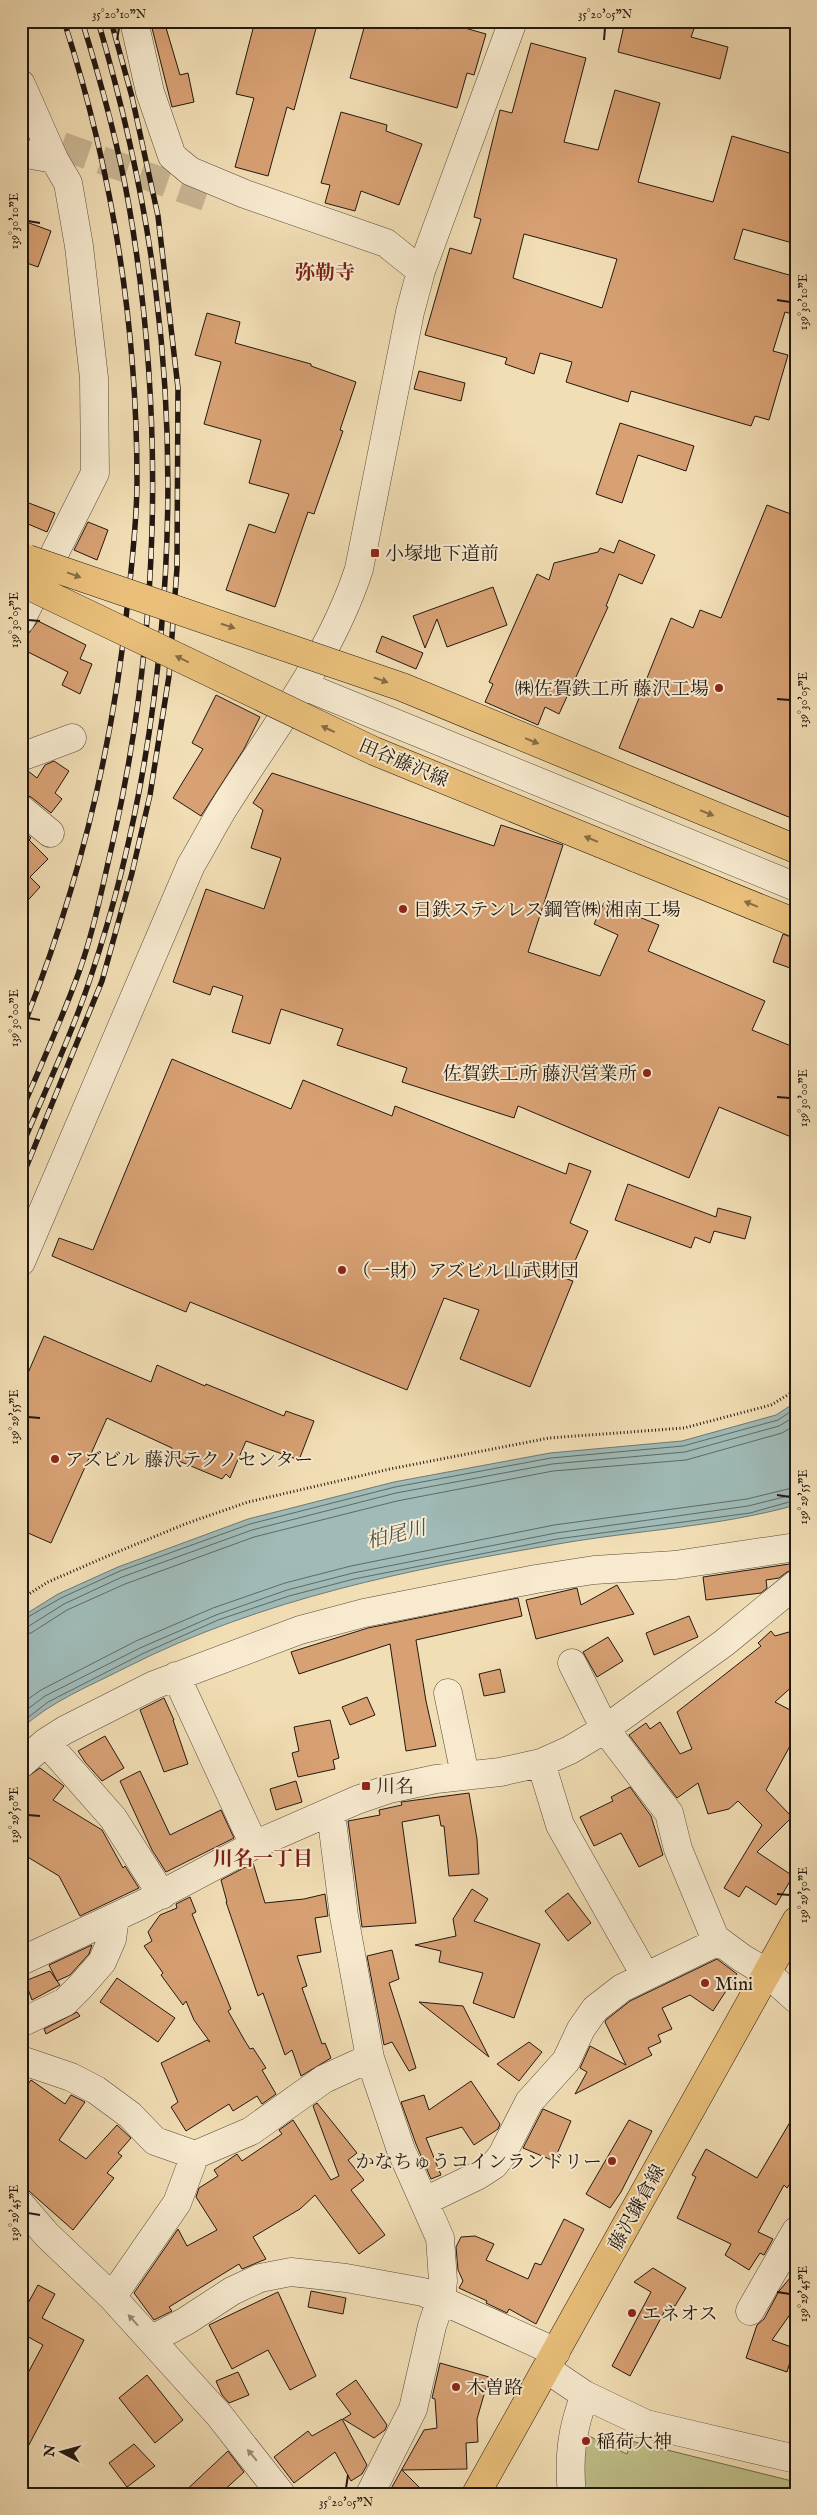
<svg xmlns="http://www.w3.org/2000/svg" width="817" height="2515" font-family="'IM FELL English','Noto Serif JP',serif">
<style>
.green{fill:#bfc08a;stroke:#706c4e}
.water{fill:#9fbab7;stroke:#6d7975}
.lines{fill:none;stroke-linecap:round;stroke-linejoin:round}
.shore{stroke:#606964;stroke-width:1}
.building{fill:#d8a174;stroke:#221811;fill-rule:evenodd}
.minor-tunnel{stroke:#c8b694;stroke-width:28;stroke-dasharray:28 14;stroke-linecap:butt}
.minor-casing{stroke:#564a3a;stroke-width:29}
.major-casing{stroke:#221811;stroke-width:29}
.path{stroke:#221811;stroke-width:3;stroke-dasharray:1 2.5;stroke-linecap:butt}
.minor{stroke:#f7eacf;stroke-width:28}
.major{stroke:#e9bf7a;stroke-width:28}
.rail-casing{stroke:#221811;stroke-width:5.5}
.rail{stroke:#f7eacf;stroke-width:4;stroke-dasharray:11;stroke-linecap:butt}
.major-bridge-casing{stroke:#221811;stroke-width:29;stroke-linecap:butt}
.major-bridge{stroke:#e9bf7a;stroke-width:28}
.oneway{fill:#866c46}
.oneway2{fill:#978c7a}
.ticks{fill:none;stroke:#221811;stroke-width:2}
.poi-dot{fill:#8f2418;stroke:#f7eacf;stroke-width:2}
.labels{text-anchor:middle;stroke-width:4;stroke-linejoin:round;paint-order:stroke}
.poi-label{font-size:19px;fill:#221811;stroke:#f7eacf;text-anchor:start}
.street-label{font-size:19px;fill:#221811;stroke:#f7eacf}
.neighbourhood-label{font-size:20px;font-weight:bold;fill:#7a1f14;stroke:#f7eacf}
.water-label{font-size:20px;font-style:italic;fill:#4e514b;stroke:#f7eacf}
.neatline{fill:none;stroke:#221811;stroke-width:2}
.ticks-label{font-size:12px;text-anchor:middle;fill:#221811}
</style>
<rect width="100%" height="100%" fill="#f2deb5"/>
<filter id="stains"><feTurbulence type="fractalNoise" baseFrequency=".004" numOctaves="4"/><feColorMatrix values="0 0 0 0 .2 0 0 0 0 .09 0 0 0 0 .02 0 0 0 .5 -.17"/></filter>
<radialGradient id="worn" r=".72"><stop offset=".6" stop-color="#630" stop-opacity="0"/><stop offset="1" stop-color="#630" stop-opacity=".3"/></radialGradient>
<path class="green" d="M578,2431L627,2454L631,2441L796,2482V2494H581Z"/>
<path class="water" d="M796,1402V1505C717,1527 638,1530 558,1544C410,1569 261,1599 127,1667C90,1686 51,1701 21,1729V1617L58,1594L118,1567L248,1519L394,1482L550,1453L682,1441L776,1415Z"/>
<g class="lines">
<path class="shore" d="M21,1621L61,1598L120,1571L250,1524L395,1487L551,1458L683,1446L778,1420L796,1408
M21,1627L29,1626L64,1604L122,1577L252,1530L396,1493L552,1464L685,1452L779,1426L796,1416
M21,1635L31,1633L67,1610L125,1584L254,1537L397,1501L553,1471L686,1460L782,1433L796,1425
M21,1704L41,1690L136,1641L213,1608L285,1583L351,1566L554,1525L747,1499L796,1487
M21,1714L45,1696L140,1648L216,1615L287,1590L353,1573L556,1533L748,1506L796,1494
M21,1723L48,1702L142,1654L218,1620L289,1596L354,1579L557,1539L750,1513L796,1500"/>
</g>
<path class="building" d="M164,21L180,75L188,73L194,102L172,107L151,24Z
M255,21H318L294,110L287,107L268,176L235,167L254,98L236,94Z
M366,21H391L418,29L421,21H440L486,34L474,75L467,73L457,108L350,78Z
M625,21H697L691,37L728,47L720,79L618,52Z
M531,43L586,58L564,142L598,150L615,90L660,103L638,182L713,202L732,136L796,155V244L743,229L734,259L796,277V315L785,312L773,351L788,355L769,420L755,416L751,426L631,391L628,402L566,382L572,362L540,353L534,374L505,364L507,358L425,335L450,248L471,254L481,219L474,217L500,110L512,113ZM524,234L617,259L602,308L513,278Z
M341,112L387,125L386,131L422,144L399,205L361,191L355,211L325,203L330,185L321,183Z
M21,220L51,231L38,267L21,261Z
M207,313L240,322L235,343L311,364V366L356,382L340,430L343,431L314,514L308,512L275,607L226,590L249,524L275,533L289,494L249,483L261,440L204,424L221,362L195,355Z
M419,371L465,383L461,401L414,389Z
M620,423L694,446L686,471L638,455L622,503L596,494Z
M21,500L55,513L47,532L21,521Z
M767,505L796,516V820L619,748L671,618L693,628L700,610L721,618Z
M88,522L108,530L97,560L74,550Z
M619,540L655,555L642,584L619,574L606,606L608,607L559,714L545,707L538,725L485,702L493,684L489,682L537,574L549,580L554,563L598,552L600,548L614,553Z
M493,587L507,625L447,647L437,619L425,648L413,616Z
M38,621L86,645L80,659L92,664L80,694L62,685L68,672L22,649L28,634Z
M382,636L423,653L416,669L376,652Z
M216,695L260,717L244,749L201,816L173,798L203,749L192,743Z
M54,761L69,771L55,793L62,799L51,813L31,797L21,794V772L28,771L37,778L45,765Z
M272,773L494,846L501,825L563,845L528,952L600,976L618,935L594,924L604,903L659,925L648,951L765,1001L752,1030L796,1048V1139L719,1107L689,1178L518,1106L514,1118L402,1082L407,1068L337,1045L343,1029L281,1009L270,1044L232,1032L243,996L213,986L210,995L173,982L206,889L264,909L281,858L251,848L263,810L253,803Z
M21,829L31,838L29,840L48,859L30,877L40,887L21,908Z
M783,934L796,939V970L773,962Z
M172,1059L291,1109L303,1080L392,1116L395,1106L566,1174L569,1163L591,1171L570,1223L588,1231L567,1279L573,1281L530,1387L460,1359L479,1310L444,1298L407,1390L190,1302L186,1312L52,1256L59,1238L93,1250Z
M628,1184L716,1217L718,1208L751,1217L745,1239L714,1231L710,1243L695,1237L691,1248L615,1220Z
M44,1336L151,1382L157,1365L205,1386L206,1384L284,1416L286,1411L314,1421L299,1460L246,1441L230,1478L226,1474L222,1479L174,1459L177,1456L170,1453L172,1448L107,1418L51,1543L21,1530V1389Z
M796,1563V1569L787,1572L779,1578L766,1580L767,1588L761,1593L706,1600L703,1577Z
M617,1585L634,1614L536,1639L526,1600L577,1588L581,1605Z
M518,1598L522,1616L416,1640L426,1701L436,1746L406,1751L390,1644L299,1674L291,1652L368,1628Z
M689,1616L698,1637L654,1655L646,1633Z
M796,1630V1683L775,1702L796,1713V1735L766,1790L792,1817L757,1852L793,1876L776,1905L746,1886L739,1897L724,1888L762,1825L738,1801L729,1809L708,1814L698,1783L677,1798L629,1735L646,1723L650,1729L660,1722L680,1754L692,1749L677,1712L761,1646L758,1643L771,1631L775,1636Z
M608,1637L623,1661L597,1677L583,1652Z
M500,1669L505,1692L484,1696L479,1674Z
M367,1697L375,1715L350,1725L342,1707Z
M164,1698L174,1720H173L188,1764L164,1772L140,1710Z
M330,1720L339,1758L333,1760L335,1769L298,1777L292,1753L299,1751L294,1727Z
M105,1736L124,1768L102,1781L85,1762L78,1751Z
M40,1768L64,1786L53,1800L102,1830L123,1868L125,1866L139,1888L80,1916L59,1876L21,1853V1781Z
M140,1771L170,1835L221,1810L234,1838L166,1872L152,1850L120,1781Z
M296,1781L302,1802L276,1810L270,1789Z
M630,1787L651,1816L663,1855L639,1867L621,1833L594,1846L580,1817L613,1801L611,1797Z
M469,1793L477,1839L479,1874L449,1876L444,1826H441L439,1815L402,1822L416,1923L362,1927L348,1821L380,1815L379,1810L402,1805L401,1802Z
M253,1863L265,1903L304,1899L325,1894L328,1916L315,1918L321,1952L297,1956L307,1986L302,1988L322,2044L325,2043L331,2058L301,2076L292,2050L285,2055L263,1993L258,1996L226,1902H227L221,1880Z
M472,1889L488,1899L474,1921L540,1944L514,2018L473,2003L483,1973L439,1962L441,1951L415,1945L456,1936L453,1919Z
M568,1893L591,1923L568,1941L545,1911Z
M190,1897L196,1912L192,1914L231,2009L228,2011L245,2041L250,2049L253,2048L266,2068L262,2070L276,2094L262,2104L257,2096L233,2111L229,2104L186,2131L171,2107L178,2102L161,2063L207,2040L210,2042L194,2020L186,2001L183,2005L161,1975L163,1973L144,1946L152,1941L148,1932L160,1915L177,1908L176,1904Z
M92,1945L89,1954L70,1975L57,1981L49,1965Z
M392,1950L399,1979L389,1983L416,2068L409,2071L392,2042L384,2045L367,1956Z
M717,1959L737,1974L713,2011L690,1995L662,2008L672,2029L658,2035L661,2042L648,2048L652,2055L575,2094L587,2072L580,2068L590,2046L626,2065L605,2022L606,2020L630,2001Z
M50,1971L60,1985L32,2000L25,1981Z
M117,1978L175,2018L158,2042L100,2002Z
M419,2002L463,2006L489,2057Z
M77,2012L80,2016L46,2034L44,2029Z
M529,2042L542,2052L519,2081L497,2064Z
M31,2080L65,2104L71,2095L85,2102L59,2140L86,2159L117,2125L131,2138L118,2153L122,2156L107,2173L114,2178L73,2230L21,2184V2093Z
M471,2081L500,2124L498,2129L474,2145L462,2127L426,2138L441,2175L431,2179L416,2144L401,2102L424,2095L429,2110Z
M317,2103L357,2153L348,2160L364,2180L351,2190L385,2235L359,2254L315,2195L300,2209L253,2237L266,2259L242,2269L239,2264L169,2307L172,2311L154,2320L134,2293L178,2229L187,2246L217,2230L196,2197L199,2188L218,2176L214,2170L237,2154L242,2161L282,2134L279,2130L293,2120L331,2180L339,2176L313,2106Z
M543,2109L571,2121L554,2161L523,2148Z
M796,2112V2175L787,2188L784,2185L758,2232L773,2239L764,2255L760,2253L749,2270L725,2255L731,2244L677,2218L696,2177L692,2175L706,2149L757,2178Z
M629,2120L652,2131L621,2192L610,2208L586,2194Z
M564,2219L584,2229L536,2324L509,2309L507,2313L486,2303L487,2301L459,2288L463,2281L458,2270L456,2247L461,2237L475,2236L494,2244L486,2260L528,2279L535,2263L541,2265Z
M653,2268L686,2288L675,2306L669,2303L630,2376L612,2366L651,2292L634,2282Z
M796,2271V2306L772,2340L794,2348L787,2372L746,2358L757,2325L764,2319L779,2291Z
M38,2285L55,2294L42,2318L84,2340L21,2460V2386L43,2345L21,2333V2316Z
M311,2291L346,2298L343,2314L308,2307Z
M278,2292L316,2376L290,2390L268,2350L232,2369L209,2325Z
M440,2363L489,2377L477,2419L478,2442L466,2443L467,2469L402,2470L426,2494H388L424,2430L437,2428L435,2399L432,2398Z
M238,2372L249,2395L229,2403L222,2395L216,2381Z
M147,2375L183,2420L155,2443L119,2398Z
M356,2380L387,2425L385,2430L374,2438L343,2419L351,2414L336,2394Z
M342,2419L367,2465L362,2474L351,2481L335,2452L294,2483L274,2457L308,2431L312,2436Z
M134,2444L155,2466L127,2487L109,2463Z
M228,2451L244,2472L220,2494H182Z"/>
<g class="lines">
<path class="minor-tunnel" d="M22,132L206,197"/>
<g class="minor-casing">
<path id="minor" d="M134,21L150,92L172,156L190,171L245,194L386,243L421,271
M21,84L54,159L68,183L79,246L94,378L95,473L21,620
M21,153L54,159
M304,686L796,887
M21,757L72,738
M21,809L50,833
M21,1262L191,865C202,847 212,827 223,809C272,730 330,658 359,569L410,312L421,271L513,21
M572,1663L605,1729L669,1813L678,1849L715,1938L742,1958L767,1973L796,1999
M176,1676L254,1845
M448,1693L465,1775
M46,1742L113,1818L162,1895
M541,1763L560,1825L645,1975
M21,1764L46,1742L65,1730L154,1685L300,1630L364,1613L536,1579L594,1570L675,1565L796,1547
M331,1813L344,1916L370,2058L401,2150L440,2238L443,2281L441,2299L432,2326L413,2409L370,2494
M21,1961L141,1905L254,1845L357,1800L389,1789L436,1779L500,1772L541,1763L570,1750L605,1729L724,1643L796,1584
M21,2023L65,2002L81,1986L102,1962L112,1939L115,1917
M21,2060L71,2077L96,2090L130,2115L155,2141L195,2155L251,2131L324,2079L370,2058
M425,2201L477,2176L494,2165L502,2155L529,2102L566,2061L581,2029L595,2009L622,1988L719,1941
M21,2205L47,2235L112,2297L219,2415L281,2494
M112,2297L177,2203L195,2155
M750,2311L796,2231
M151,2340L186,2321L232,2291L260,2278L291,2272L346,2278L423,2292L556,2352
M548,2370L585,2395L646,2424L796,2459
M572,2494C568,2458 572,2428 585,2395"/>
</g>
<g class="major-casing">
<path id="major" d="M662,794L796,849
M636,858L796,923
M476,2494L796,1921"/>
</g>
<path class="path" d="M21,1599L48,1582L110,1555L185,1524L248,1502L390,1469L549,1438L684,1428L771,1405L796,1390"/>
<use href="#minor" class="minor"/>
<use href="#major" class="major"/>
<g class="rail-casing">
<path id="rail" d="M21,1032C77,894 113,749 128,600C132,561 137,521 137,481C137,325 112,170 64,21
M21,1112C41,1065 62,1019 79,972C94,930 103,884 113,841C160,634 165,415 129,206C118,143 101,82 82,21
M21,1148C45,1091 72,1034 91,976C162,765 184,514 156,293C145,201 124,110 98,21
M21,1180L102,981L132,873L150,795L169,676L177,568L178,388L158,216L132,97L111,21"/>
</g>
<use href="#rail" class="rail"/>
<g class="major-bridge-casing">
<path id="major-bridge" d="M28,559L402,687L662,794
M21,582L374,751L636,858"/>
</g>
<use href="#major-bridge" class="major-bridge"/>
</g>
<defs><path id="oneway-solid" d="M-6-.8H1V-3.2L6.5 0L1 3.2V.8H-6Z" transform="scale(1.25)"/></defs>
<g class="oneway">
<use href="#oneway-solid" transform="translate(74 575) rotate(20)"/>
<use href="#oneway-solid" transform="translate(228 626) rotate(18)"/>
<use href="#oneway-solid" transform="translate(182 659) rotate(-154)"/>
<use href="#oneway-solid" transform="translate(381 680) rotate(19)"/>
<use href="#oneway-solid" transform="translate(328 729) rotate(-155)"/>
<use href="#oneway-solid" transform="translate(532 741) rotate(22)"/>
<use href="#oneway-solid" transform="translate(707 813) rotate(22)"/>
<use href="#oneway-solid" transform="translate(591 839) rotate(-158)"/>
<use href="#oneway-solid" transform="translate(751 904) rotate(-158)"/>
</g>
<g class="oneway2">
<use href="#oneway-solid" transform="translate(133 2320) rotate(-132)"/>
<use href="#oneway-solid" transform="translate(252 2455) rotate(-130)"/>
</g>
<path class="ticks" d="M117,40L119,28M604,40L605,28M28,221L40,223M777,300L790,302M28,620L40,621M777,699L790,700M28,1018L40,1020M777,1097L790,1098M28,1417L40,1418M777,1495L790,1497M28,1815L40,1816M777,1894L790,1895M28,2213L40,2215M777,2292L790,2294M346,2488L348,2475"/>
<g class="poi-dot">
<rect x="370" y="548" width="10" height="10" rx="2.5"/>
<circle cx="719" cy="688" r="5"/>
<circle cx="403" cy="909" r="5"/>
<circle cx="647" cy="1073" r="5"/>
<circle cx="342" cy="1270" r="5"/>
<circle cx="55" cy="1459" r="5"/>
<rect x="361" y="1781" width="10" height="10" rx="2.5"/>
<circle cx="705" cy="1983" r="5"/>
<circle cx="612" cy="2161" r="5"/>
<circle cx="632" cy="2313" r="5"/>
<circle cx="456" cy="2387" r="5"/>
<circle cx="586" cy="2441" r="5"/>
</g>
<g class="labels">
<g class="poi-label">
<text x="385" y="560">小塚地下道前</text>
<text x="709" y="695" text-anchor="end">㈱佐賀鉄工所 藤沢工場</text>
<text x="413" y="916">日鉄ステンレス鋼管㈱ 湘南工場</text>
<text x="637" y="1080" text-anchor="end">佐賀鉄工所 藤沢営業所</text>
<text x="352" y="1277">（一財）アズビル山武財団</text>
<text x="65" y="1466">アズビル 藤沢テクノセンター</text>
<text x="376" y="1793">川名</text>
<text x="715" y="1990">Mini</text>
<text x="602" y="2168" text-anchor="end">かなちゅうコインランドリー</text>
<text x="642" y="2320">エネオス</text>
<text x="466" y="2394">木曽路</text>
<text x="596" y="2448">稲荷大神</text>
</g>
<g class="street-label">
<text transform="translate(404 762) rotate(23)" y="7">田谷藤沢線</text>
<text transform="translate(636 2207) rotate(-61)" y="7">藤沢鎌倉線</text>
</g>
<g class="neighbourhood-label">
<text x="325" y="279">弥勒寺</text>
<text x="263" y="1865">川名一丁目</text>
</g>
<g class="water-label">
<text transform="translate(396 1534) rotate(-14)" y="7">柏尾川</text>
</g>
</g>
<rect width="817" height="2515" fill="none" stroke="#f2deb5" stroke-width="55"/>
<g transform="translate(62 2452) rotate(276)" stroke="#f7eacf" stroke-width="4" paint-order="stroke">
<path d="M0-4L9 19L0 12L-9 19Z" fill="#221811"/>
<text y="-8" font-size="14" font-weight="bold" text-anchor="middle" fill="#221811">N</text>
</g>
<rect x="28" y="28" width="762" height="2460" class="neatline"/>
<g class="ticks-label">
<text x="119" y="18">35°20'10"N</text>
<text x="605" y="18">35°20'05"N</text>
<text transform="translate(14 221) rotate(-90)" y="4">139°30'10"E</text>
<text transform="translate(803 302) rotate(-90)" y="4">139°30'10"E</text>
<text transform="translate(14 620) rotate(-90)" y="4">139°30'05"E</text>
<text transform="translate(803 700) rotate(-90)" y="4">139°30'05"E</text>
<text transform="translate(14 1018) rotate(-90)" y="4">139°30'00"E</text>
<text transform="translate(803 1098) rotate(-90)" y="4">139°30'00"E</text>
<text transform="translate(14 1417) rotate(-90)" y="4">139°29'55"E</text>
<text transform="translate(803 1497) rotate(-90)" y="4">139°29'55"E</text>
<text transform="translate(14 1815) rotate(-90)" y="4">139°29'50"E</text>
<text transform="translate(803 1895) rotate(-90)" y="4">139°29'50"E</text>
<text transform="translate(14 2213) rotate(-90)" y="4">139°29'45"E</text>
<text transform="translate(803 2294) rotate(-90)" y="4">139°29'45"E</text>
<text x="346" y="2506">35°20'05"N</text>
</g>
<rect width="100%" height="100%" filter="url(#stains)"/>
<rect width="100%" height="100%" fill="url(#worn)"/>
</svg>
